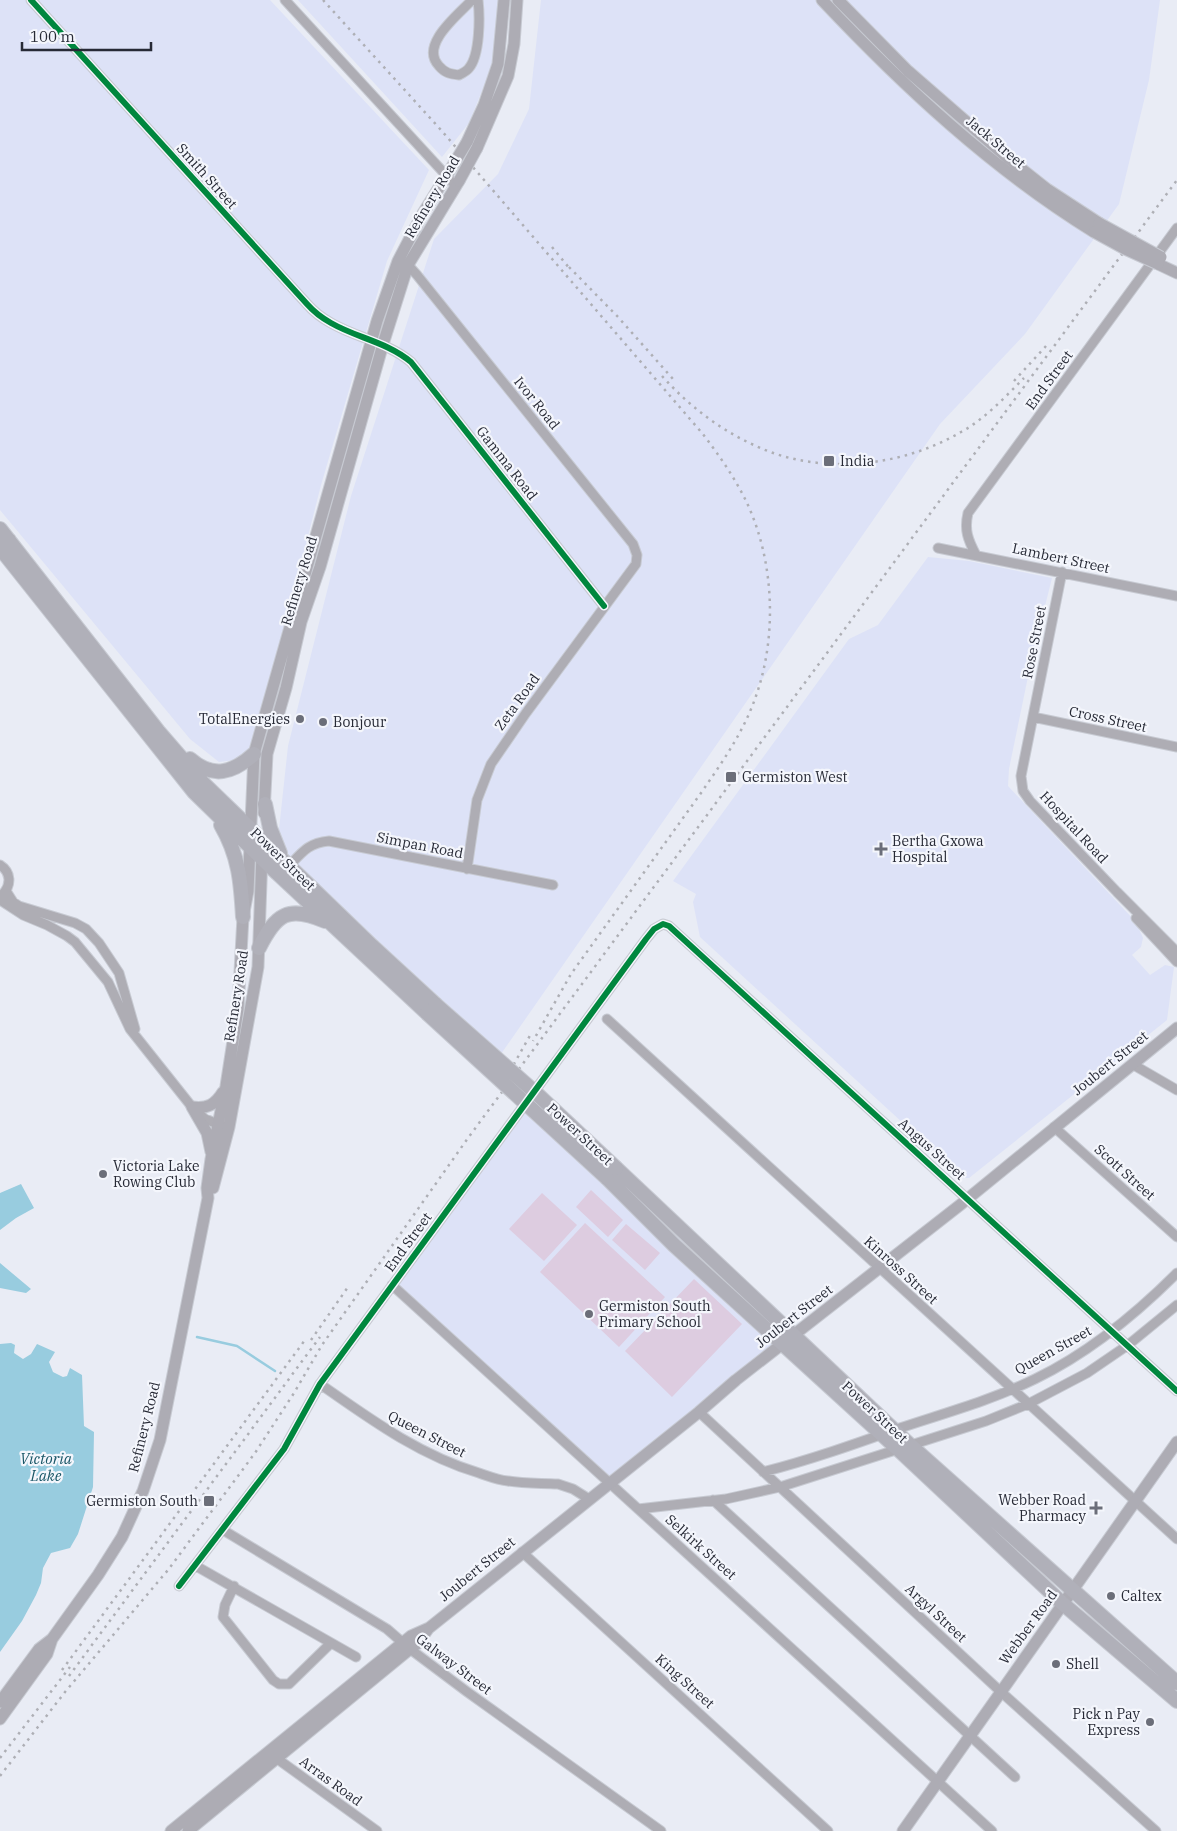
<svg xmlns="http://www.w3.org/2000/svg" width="1177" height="1831" font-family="'IBM Plex Serif',serif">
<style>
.built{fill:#dde2f7}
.green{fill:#ddcce0}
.water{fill:#98ccdf}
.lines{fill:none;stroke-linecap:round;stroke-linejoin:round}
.stream{stroke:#98ccdf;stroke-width:2.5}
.street-casing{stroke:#c7cad2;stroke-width:11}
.secondary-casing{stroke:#c7cad2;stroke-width:13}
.primary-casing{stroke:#c7cad2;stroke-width:16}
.street{stroke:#aeadb4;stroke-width:9}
.secondary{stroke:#adacb4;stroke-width:11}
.primary{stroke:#b0b0b9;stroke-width:14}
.rail{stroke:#aeafb5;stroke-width:2.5;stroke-dasharray:2.5 5;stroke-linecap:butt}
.secondary-bridge-casing{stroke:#c7cad2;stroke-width:13;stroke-linecap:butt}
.primary-bridge-casing{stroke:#c7cad2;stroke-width:16;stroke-linecap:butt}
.secondary-bridge{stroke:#adacb4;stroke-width:11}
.primary-bridge{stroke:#b0b0b9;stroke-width:14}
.cycleway-casing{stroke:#f4f6fc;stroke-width:9}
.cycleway{stroke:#00873e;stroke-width:6}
.poi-dot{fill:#6b6e79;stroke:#f4f6fc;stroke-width:2}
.labels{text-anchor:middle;stroke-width:4.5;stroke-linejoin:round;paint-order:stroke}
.street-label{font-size:14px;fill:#272a36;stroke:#f4f6fc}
.poi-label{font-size:14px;fill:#272a36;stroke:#f4f6fc;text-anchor:start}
.water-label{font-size:15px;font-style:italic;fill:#195667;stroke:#f4f6fc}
</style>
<rect width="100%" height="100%" fill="#e9ecf5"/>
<path class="built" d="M0,0H270L429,170L387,261L321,485L259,729L249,753L235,760L219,762L190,739L0,510Z
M298,0H499L497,54L469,123L442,157Z
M541,0H1160L1149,80L1119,204L1025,334L940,424L501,1054L277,848L288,746L351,496L434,239L498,174L529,109Z
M928,557L969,561L1052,578L1031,662L1009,769L1008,786L1136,922L1143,938L1141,947L1132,955L1150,975L1165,965L1174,967L1167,1020L969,1178H963L700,937L693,902L696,894L673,881L849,639L878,625Z
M531,1099L681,1239L783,1342L606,1484L392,1286Z"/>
<path class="green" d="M591,1190L623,1220L608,1237L576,1207Z
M542,1193L577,1225L544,1261L509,1229Z
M585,1223L665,1297L619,1347L540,1272Z
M626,1224L660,1253L645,1270L612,1240Z
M694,1279L742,1324L672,1397L625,1351Z"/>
<path class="water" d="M21,1184L34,1208L16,1218L0,1230V1193Z
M0,1263L31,1289L26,1293L0,1288Z
M11,1343L15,1345L14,1353L23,1359L31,1354L37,1344L55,1352L49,1362L53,1372L63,1377L67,1376L70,1368L82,1375L84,1426L94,1432L93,1487L78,1534L70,1548L51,1553L43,1568L41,1583L36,1595L22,1621L0,1652V1344Z"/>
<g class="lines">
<path class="stream" d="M197,1337L237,1346L275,1371"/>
<g class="street-casing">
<path id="street" d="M31,0L307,304C314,312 322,318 331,323C357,338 387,342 411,362L604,606
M285,0L456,186
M472,0C458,15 419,45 439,66C445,73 450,74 459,75C463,73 467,71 469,68C480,55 480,17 478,0
M403,263L408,265L417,275L633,544L637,555L636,564L526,713L491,764L477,800L467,869
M938,548L1177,596
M976,555C968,540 964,530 968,513L1177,228
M1062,572L1021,776L1023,791L1030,801L1117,892L1177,952
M1033,717L1177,747
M0,865C11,872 12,885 2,895
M290,865C303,851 309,843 329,841L553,885
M6,891L13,902L19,906L75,923L86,929L99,943L119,973L135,1029
M0,900L23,915L47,925L67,936L75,942L108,982L130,1029L192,1107L205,1119L223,1126
M1136,918L1177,962
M607,1019L1177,1539
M1132,1064L1177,1090
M1054,1127L1177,1237
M392,1285L992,1831
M320,1384C370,1419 419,1455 479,1473C488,1476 498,1480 508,1481C524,1484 541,1483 558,1484L573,1489L589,1499
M699,1412L1000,1691L1156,1831
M763,1472C810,1460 855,1444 900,1428C945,1413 992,1400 1035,1379C1089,1353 1135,1315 1177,1273
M713,1500L1015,1777
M638,1509L726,1499L780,1487L986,1421L1028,1404L1087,1373L1128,1345L1177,1305
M223,1530L387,1629L410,1649L466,1691L661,1831
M522,1552L828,1831
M196,1566L356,1657
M179,1586L284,1449L320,1384L646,939L654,929L663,924L669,926L693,948L1177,1391
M234,1586L225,1605L223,1617L273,1680L279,1684H289L331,1643
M272,1755L377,1831"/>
</g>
<g class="secondary-casing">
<path id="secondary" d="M822,0C903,86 992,169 1094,232
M838,0L908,71L1009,159L1047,189L1099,223
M467,142L484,105L498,64L504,0
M477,148L508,76L514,44L517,0
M1158,264L1177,273
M264,813L267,754L286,688L301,622L320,567L383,344L408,265L459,181
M192,1107L207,1133L211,1152
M192,1107C207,1109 215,1105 223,1092
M213,1188L229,1127L258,967L262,853
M0,1702L39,1649L52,1639L98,1575L122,1537L143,1491L160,1440L208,1198L207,1188L211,1159L226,1086L238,1009L243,917L248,891L254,754L377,321L398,261L422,215L450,170
M0,1719L47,1654L52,1639
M171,1831L411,1636L429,1628L699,1412L736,1380L960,1205L1177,1028
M188,1831L410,1649L418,1643L428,1629
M903,1831L1177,1442"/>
</g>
<g class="primary-casing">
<path id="primary" d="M0,529L158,731L203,783L372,946L435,1004
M9,540L0,548L194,792L277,873L427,1013
M190,759C213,779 233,773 254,754
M265,804L270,828L280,853
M221,825C239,856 241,882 243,917
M259,948C276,914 288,905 325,921
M616,1168L911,1446L1177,1683
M607,1178L674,1245L898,1449L1062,1603L1177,1701"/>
</g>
<use href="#street" class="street"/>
<use href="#secondary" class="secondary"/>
<use href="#primary" class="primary"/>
<path class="rail" d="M323,0L441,130L702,433C719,455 735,478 747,503C774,561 777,634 757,693C745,730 723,761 701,793L571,974L533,1041
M552,247L570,269
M569,267L618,317L673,379
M662,376C689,406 720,430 756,446C820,476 902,467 961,432C985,419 1005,397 1024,378
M1014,381L1046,346
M510,1071L532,1032
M311,1340L348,1287
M62,1670L305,1340
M69,1676L320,1337
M0,1758L70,1667
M0,1776L65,1692L168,1570L255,1453L294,1393L322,1345L468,1138L1177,180"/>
<g class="secondary-bridge-casing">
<path id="secondary-bridge" d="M450,170L467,142
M459,181L477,148
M1099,223L1161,257
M1094,232L1125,249L1158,264"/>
</g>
<g class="primary-bridge-casing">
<path id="primary-bridge" d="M435,1004L537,1094L616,1168
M427,1013L607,1178"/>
</g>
<use href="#secondary-bridge" class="secondary-bridge"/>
<use href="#primary-bridge" class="primary-bridge"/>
<g class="cycleway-casing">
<path id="cycleway" d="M31,0L307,304C314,312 322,318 331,323C357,338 387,342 411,362L604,606
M179,1586L284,1449L320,1384L646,939L654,929L663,924L669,926L693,948L1177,1391"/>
</g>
<use href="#cycleway" class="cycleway"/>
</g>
<g class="poi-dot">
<rect x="823" y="455" width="12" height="12" rx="2.5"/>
<circle cx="300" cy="719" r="5"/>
<circle cx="323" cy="722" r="5"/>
<rect x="725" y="771" width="12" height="12" rx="2.5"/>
<path d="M878.5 841.5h5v5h5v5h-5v5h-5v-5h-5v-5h5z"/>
<circle cx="103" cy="1174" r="5"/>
<circle cx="589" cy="1314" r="5"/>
<rect x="203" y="1495" width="12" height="12" rx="2.5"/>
<path d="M1093.5 1500.5h5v5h5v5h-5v5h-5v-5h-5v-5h5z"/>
<circle cx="1111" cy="1596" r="5"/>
<circle cx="1056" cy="1664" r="5"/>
<circle cx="1150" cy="1722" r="5"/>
</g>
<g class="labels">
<g class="street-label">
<text transform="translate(996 142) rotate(40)" y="5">Jack Street</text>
<text transform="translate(207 176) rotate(48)" y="5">Smith Street</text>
<text transform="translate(432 197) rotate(-59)" y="5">Refinery Road</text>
<text transform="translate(1049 380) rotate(-54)" y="5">End Street</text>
<text transform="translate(537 403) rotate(51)" y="5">Ivor Road</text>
<text transform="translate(507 463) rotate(52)" y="5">Gamma Road</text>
<text transform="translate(1061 558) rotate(12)" y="5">Lambert Street</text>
<text transform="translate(299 581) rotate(-73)" y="5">Refinery Road</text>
<text transform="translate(1034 642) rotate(-79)" y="5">Rose Street</text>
<text transform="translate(517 702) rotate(-54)" y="5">Zeta Road</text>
<text transform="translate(1108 719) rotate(12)" y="5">Cross Street</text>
<text transform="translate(1074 827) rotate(47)" y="5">Hospital Road</text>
<text transform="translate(420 845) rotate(11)" y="5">Simpan Road</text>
<text transform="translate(283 859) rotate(44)" y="5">Power Street</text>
<text transform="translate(236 996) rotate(-81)" y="5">Refinery Road</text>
<text transform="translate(1110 1063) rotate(-39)" y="5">Joubert Street</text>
<text transform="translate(580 1134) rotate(43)" y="5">Power Street</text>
<text transform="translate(932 1149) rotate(42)" y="5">Angus Street</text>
<text transform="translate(1125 1172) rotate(42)" y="5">Scott Street</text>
<text transform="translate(408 1242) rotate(-54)" y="5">End Street</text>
<text transform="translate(901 1270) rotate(42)" y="5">Kinross Street</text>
<text transform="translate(794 1316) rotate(-38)" y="5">Joubert Street</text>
<text transform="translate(1053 1350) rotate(-29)" y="5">Queen Street</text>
<text transform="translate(875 1412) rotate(43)" y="5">Power Street</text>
<text transform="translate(144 1427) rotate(-76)" y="5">Refinery Road</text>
<text transform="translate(427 1434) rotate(27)" y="5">Queen Street</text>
<text transform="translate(701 1547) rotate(42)" y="5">Selkirk Street</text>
<text transform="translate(477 1569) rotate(-39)" y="5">Joubert Street</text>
<text transform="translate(936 1613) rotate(43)" y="5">Argyl Street</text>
<text transform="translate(1028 1627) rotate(-54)" y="5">Webber Road</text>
<text transform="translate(454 1664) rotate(37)" y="5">Galway Street</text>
<text transform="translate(685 1681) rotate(42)" y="5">King Street</text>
<text transform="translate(331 1781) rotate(36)" y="5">Arras Road</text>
</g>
<g class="poi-label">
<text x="840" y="466">India</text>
<text x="290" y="724" text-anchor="end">TotalEnergies</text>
<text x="333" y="727">Bonjour</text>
<text x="742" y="782">Germiston West</text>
<text x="892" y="846">Bertha Gxowa<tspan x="892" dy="16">Hospital</tspan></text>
<text x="113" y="1171">Victoria Lake<tspan x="113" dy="16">Rowing Club</tspan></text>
<text x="599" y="1311">Germiston South<tspan x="599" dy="16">Primary School</tspan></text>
<text x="1086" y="1505" text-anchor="end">Webber Road<tspan x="1086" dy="16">Pharmacy</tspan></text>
<text x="198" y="1506" text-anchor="end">Germiston South</text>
<text x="1121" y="1601">Caltex</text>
<text x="1066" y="1669">Shell</text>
<text x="1140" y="1719" text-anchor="end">Pick n Pay<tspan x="1140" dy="16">Express</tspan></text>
</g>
<g class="water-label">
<text x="46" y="1464">Victoria<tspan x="46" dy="17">Lake</tspan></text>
</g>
</g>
<path d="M22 42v8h129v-8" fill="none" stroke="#272a36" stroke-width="2.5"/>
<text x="30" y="42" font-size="15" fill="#272a36" stroke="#f4f6fc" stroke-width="4" paint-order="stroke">100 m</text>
</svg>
